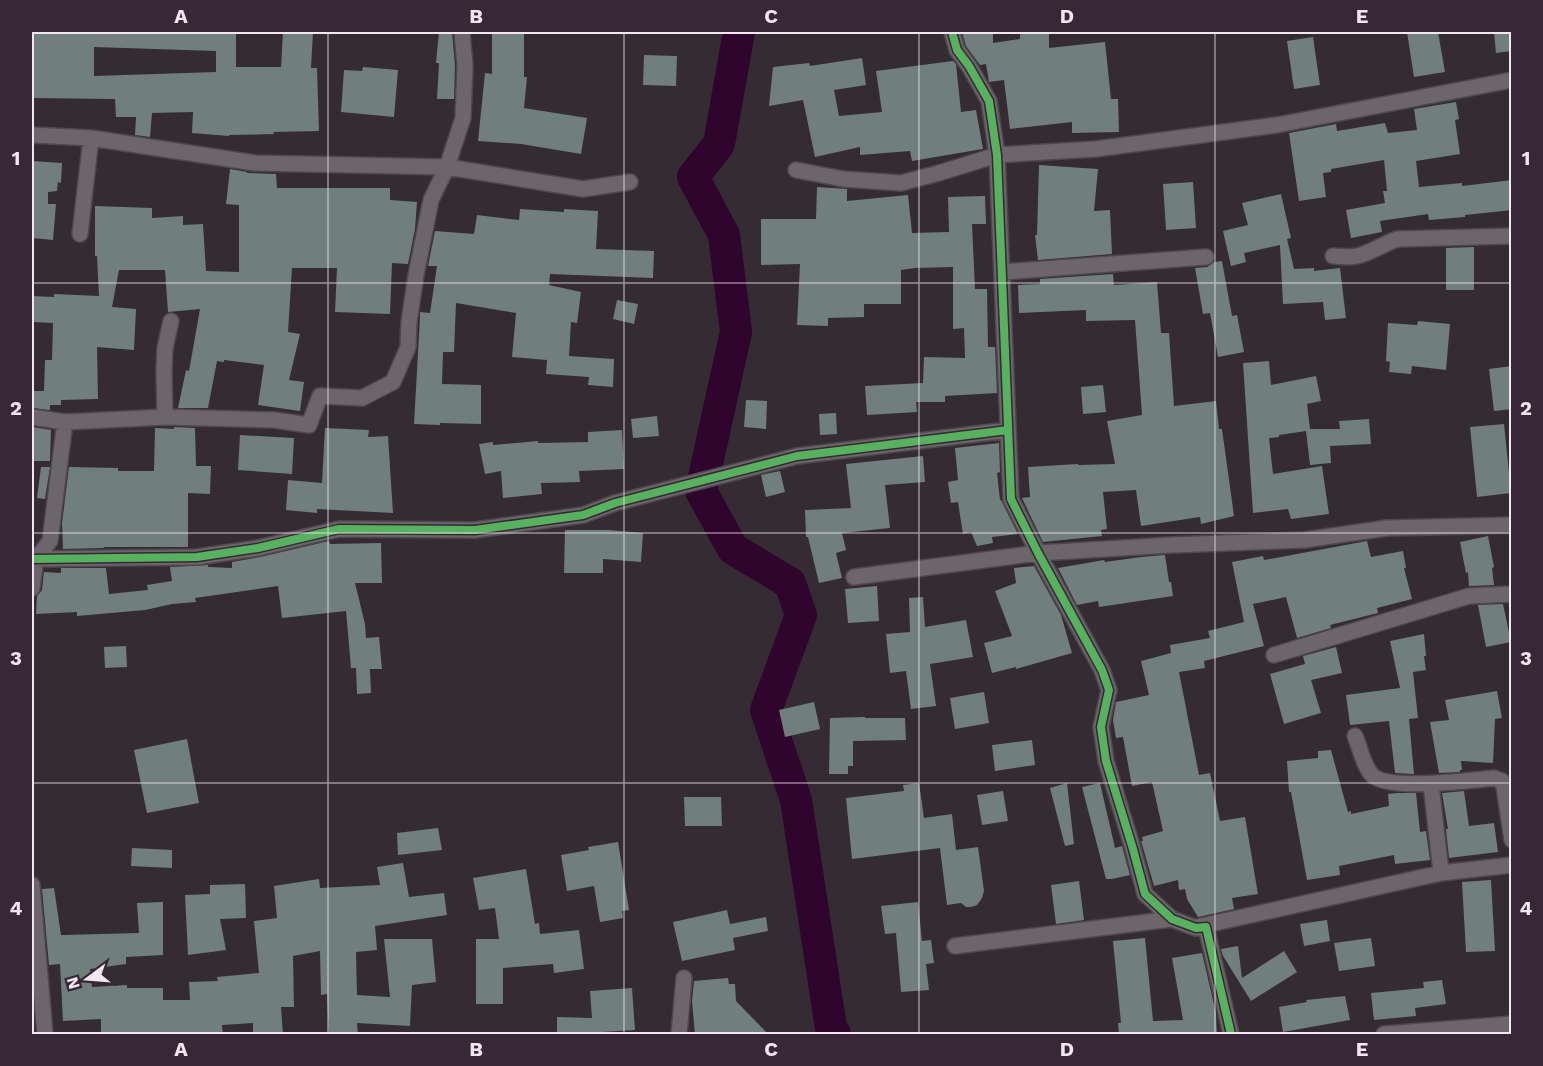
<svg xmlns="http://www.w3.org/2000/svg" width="1543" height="1066" font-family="'Work Sans',sans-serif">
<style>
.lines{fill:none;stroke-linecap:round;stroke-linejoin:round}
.river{stroke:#2f042d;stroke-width:32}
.building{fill:#707e7c;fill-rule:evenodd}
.street-casing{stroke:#4f464e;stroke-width:18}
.street{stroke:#6c656a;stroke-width:15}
.cycleway-casing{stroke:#382736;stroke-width:11}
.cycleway{stroke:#56b35d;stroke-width:8}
.grid{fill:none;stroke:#f2e7f1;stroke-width:1.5;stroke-opacity:0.55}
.neatline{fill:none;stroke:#f2e7f1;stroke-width:2}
.grid-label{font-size:20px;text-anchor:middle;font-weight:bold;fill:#f2e7f1}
</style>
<rect width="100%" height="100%" fill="#342b33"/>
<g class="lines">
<path class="river" d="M739,32L719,144L693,177L724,235L736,332L701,491L733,549L790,583L801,615L766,710L796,800L831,1028L835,1034"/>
</g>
<path class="building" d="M32,32H236V67H281L283,32H313L311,68H317L319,131L273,132L274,134L229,135V136L192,133L193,112L152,113L150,137L135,135L136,117H116L115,99L32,98ZM94,47L216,51V72L94,76Z
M439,32H452L455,66L454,99H437L439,63H436Z
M492,32H524V77H527L524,108L587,118L581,154L521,144L478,141L485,73L492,74Z
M962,32H993V43L1020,39V32H1049V48L1105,42L1111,99H1118L1119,132L1072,133V122L1010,129L1004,80L989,82L986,64L980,65L966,46Z
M1407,32H1438L1445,72L1414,77Z
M1494,32H1512V51L1496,53Z
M1313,37L1320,85L1294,89L1287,41Z
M644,55L677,56L676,86L643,85Z
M862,58L866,85L834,90L839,116L882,112L876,71L953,61L956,64L961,112L976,110L983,149L912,161L910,151L860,155V147L815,157L803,100L769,106L773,67L809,63L810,66Z
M363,67L398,70L394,117L341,112L344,70L362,71Z
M1456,102L1459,119L1455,120L1460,154L1416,161L1419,187L1462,183V186L1512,180V210L1465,215V217L1429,220L1428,214L1380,221L1382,232L1351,238L1346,210L1385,203L1383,191H1387L1384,160L1331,169V172L1323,173L1326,197L1299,201L1289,133L1336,124L1337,131L1385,123L1388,133L1417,130L1414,109Z
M32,161L62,163L61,183L58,182L57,191L48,192V204H56L53,240L32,238Z
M1039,165L1098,169L1094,211L1110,210L1112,254L1038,260L1035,235H1037Z
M230,169L247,172V173L276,174L277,188H390V200L417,202L415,229L408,264L392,263L390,314L335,312L337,268H292L288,332L300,334L289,380L304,382L300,411L258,405L264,365L224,360V362L217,361L208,408H178L186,370L189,371L200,309L168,312L165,270H119L112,307L136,309L134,350L97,347L98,399L61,400V405H50V410L32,408V391H44L45,360H52L53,323L32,322V296L54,297V294L99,296L97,256H95V206L152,208V218L183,216V225L203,224L206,271L239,272V205L226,204Z
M1193,182L1196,228L1166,230L1163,184Z
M817,187L847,189V201L908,195L912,233L949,232L948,197L985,196L986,224H972L975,289H987L988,347H995L997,393L945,396V402H916L917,412L867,415L865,386L923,383L924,357L965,358L964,328L953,329V267L915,268L901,270V304H864V317L828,318V326L797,325L800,264L761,265V219H816Z
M1281,194L1291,238L1287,239L1294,269L1314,268V271L1340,268L1346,318L1325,320L1323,302L1283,304L1280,245L1244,253L1246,262L1231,266L1223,231L1248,225L1242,203Z
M520,209L564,212V209L598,211L596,249L654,251L653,278L550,274L549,285L581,292L577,323L571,322L569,356L614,359L613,387L588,385L589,377L546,374L547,360L512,357L516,313L456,303L454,352H443L442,384L481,385V424L440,423V425L414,424L420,317V312L430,313L437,266H428L435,231L474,234L477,215L519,220Z
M1474,247V290H1446V248Z
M1222,261L1232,316L1237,315L1244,352L1218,357L1210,313L1203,314L1195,268L1207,267L1214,262Z
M1113,274L1114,285L1157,282L1161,333H1169L1174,406L1216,401L1219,429H1222L1234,516L1201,524L1200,517L1141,526L1136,490L1103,492L1107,529L1101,530L1102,536L1043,542L1022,498L1030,497L1028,467L1078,464V465L1115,464L1107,421L1142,415L1135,320L1086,321V310L1019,313L1018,285L1040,284V279Z
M617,300L638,304L634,324L613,319Z
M1418,321L1450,324L1446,370L1412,366L1411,374L1389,372L1390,362L1386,361L1388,323L1417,325Z
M1269,361L1271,385L1316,376L1321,401L1307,404L1310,429H1340L1339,421L1369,419L1371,444L1330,446L1331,463L1310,465L1306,431L1279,435V437L1269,438L1273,474L1322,466L1329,514L1291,519L1288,509L1253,513L1243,363Z
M1512,366V409L1494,411L1489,369Z
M1103,385L1106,412L1083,414L1081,387Z
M746,400L767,401L766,429L744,427Z
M836,413L837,434L820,435L819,414Z
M657,416L659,436L633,438L631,419Z
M1504,424L1511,493L1477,497L1470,427Z
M32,427L51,430L50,461H32Z
M174,427L195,428L196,466H211L210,494L188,493V547H104V548L63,549L62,523L69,467L118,468V471H154L155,428L174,429Z
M325,428L369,430L368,437L388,436L393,513L317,509V513L286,510L288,480L322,483Z
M622,430L624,469L579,471L580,482L541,483L542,494L503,498L501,471L485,474L479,444L493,442V445L538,441V443L588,442V432Z
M240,435L294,438L292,474L238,470Z
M999,443L1000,472L997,473L1000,500H1001L1018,534L992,537L993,543L977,546L971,532L963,534L958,502L951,503L948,482L958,480L955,448Z
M923,456L925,482L885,485L890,528L842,533L846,550L836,553L842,578L819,583L808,537H806L805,510L851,508L846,464Z
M41,467H50L45,499L37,498Z
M780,471L785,492L766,497L761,475Z
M565,530H609L643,533L641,562L603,559V573H564Z
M1488,536L1494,567L1492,568L1494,585L1469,586L1468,572L1466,573L1460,542Z
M329,541L330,544L381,543L382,583H355L365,624L366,638L379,637L382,669H370L371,693L357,694L356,668H351L346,611L282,618L278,586L195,598L196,602L172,604L145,610L77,616V612L36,614L37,596L42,590L44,572L61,573V568H106L109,594L148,590L147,585L172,581L170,567L208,565V567L232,568V562L260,557Z
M1367,541L1371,557L1403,551L1406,568H1404L1412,599L1377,608L1378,613L1330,625L1331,628L1297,638L1286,597L1253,604L1264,646L1204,661L1205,668L1179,672L1199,775L1210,773L1220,821L1245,817L1258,894L1232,898L1234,909L1198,917L1187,899L1185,889L1179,890L1178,880L1154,886L1141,841H1143L1142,837L1163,831L1152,782L1132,786L1123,737L1116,738L1113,720L1116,702L1149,695L1141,661L1171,653L1170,645L1210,638L1208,631L1244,622L1232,562L1263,556L1264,560Z
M1165,555L1169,582H1171L1173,596L1099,607L1098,601L1077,605L1058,568L1104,560L1105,562L1141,557Z
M1034,566L1061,615L1072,653L1016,669V667L992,673L984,643L1012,636L995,591L1016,583L1014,568Z
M877,586L879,621L848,623L845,589Z
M923,597L925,627L966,620L973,657L930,664L936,706L911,709L906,671L890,673L886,634L910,632L909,598Z
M1503,604L1511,642L1486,647L1478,605Z
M1424,634L1426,656H1424L1426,670L1413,672L1418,718L1409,719L1414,774L1395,773L1389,721L1350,725L1346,695L1400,688L1390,641Z
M126,646L127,667L105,668L104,647Z
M1336,647L1342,673L1311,680L1321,713L1284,724L1270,674L1305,664L1303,656Z
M1497,691L1502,718L1495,719L1493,763L1461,761L1462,770H1460V772L1439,773L1430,722L1449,720L1445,700Z
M984,692L989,723L955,729L950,698Z
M814,702L820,729L785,737L779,710Z
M865,717V718H905L906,740L853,741V766H848V774H829L830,718Z
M187,739L199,803L147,813L134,750Z
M1032,740L1035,765L995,771L992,745Z
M1331,750L1348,812L1351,811V814L1389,806L1388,794L1397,793H1416L1420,832L1426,831L1430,860L1395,864L1394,855L1339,866L1340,875L1307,880L1291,792H1289L1287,761L1318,758V751Z
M919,783L924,818L952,814L956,850L978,847L984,891L982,898L977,905L971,907H966L961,903L947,905L940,848L852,859L846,798L904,791L903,785Z
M1067,783L1074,844L1065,846L1050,788Z
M1100,783L1115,848L1122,846L1130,875L1112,879H1106L1082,787Z
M1003,791L1008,821L982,825L977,795Z
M1464,791L1469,826L1494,823L1498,852L1449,858L1446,829H1448L1442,793Z
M684,797H721L722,826H685Z
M438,828L442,850L398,855L397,833Z
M618,842L629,910L622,911L623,918L600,922L594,886L567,891L561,855L589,850L588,847Z
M132,848L172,850V868L131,866Z
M403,863L409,897L444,893L447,915L375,926L377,950L356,952L357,995L390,997L384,939H432L436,982L412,985L410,1026L357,1023L358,1035H329L327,994L321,995L320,951L293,956L294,1007H281L283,1035H253V1023L222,1025L223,1035H192V1032H129V1035H101V1019L63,1021L60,964L49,965L42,889L54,888L61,935H64L139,933L137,903L163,902V955L126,957V964L90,969L92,987L127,985V988H163V1000H190L189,982L218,981L217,977L259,973L254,921L277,918L274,886L319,879L320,888L380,885L377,867Z
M526,869L535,924L539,923L540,934L579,930L584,969L554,973L553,964L503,968V1004H476V939H499L495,908L479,910L473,878Z
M1491,880L1495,951L1466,952L1462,882Z
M1079,881L1084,920L1056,924L1051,885Z
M245,884L246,918L220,919L226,950L188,955L185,895L210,894V885Z
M918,902L922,941L931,940L934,963L926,964L929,990L901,992L896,933L885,934L881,906Z
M727,910L730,924L766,917L768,931L733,938L735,950L682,961L673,922Z
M1327,920L1330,941L1304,946L1300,924Z
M1145,938L1153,1021L1183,1020L1172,958L1202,953L1216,1013L1217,1035H1119L1118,1023H1121L1113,941Z
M1371,938L1375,966L1339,971L1334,943Z
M1238,946L1242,978L1284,951L1297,972L1251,1001L1223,956L1221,949Z
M728,978L729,984H735L736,1001L769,1035H695L692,1001L694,981Z
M1442,980L1446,1004L1415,1008L1416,1016L1374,1020L1371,993L1424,988L1423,982Z
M632,988L635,1030L585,1033V1035H557V1017L592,1018L590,991Z
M1345,996L1350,1020L1283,1032L1279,1007L1307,1002L1306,1000Z"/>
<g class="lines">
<g class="street-casing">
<path id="street" d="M952,32L957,50L969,66L989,101L997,155L1011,499L1038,553L1102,670L1109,690L1101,727L1106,761L1133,849L1145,894L1172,919L1196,928L1206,927L1231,1034
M32,135L91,138L255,163L447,167L583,189L630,182
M796,170L843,179L901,183L939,173L997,155L1096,149L1277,125L1512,80
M80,234L91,138
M1333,256C1341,256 1350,258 1357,256C1371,253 1384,243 1398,239L1512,236
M1003,272L1206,257
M32,417L65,422L165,417L164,371L165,348L171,321
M165,417L274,420L309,425L320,396L362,398L393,382L408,347L409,322L416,275L431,200L447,167L463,118L465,66L462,32
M32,559L197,557L258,548L339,529L475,530L583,515L615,503L797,456L1008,430
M854,577L1038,553L1172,545L1304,540L1387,528L1512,525
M32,588L36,559L50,541L65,422
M1274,655L1469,596L1512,594
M1355,736C1360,748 1363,764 1371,774C1386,792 1471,780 1494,778L1502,781L1504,787L1512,840
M1431,784L1441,873
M32,885L45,1034
M1197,927L1441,873L1512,865
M955,946L1172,919
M679,1034L684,978
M1384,1034L1512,1024"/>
</g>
<use href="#street" class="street"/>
<g class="cycleway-casing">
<path id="cycleway" d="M952,32L957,50L969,66L989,101L997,155L1011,499L1038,553L1102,670L1109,690L1101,727L1106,761L1133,849L1145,894L1172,919L1196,928L1206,927L1231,1034
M32,559L197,557L258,548L339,529L475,530L583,515L615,503L797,456L1008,430"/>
</g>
<use href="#cycleway" class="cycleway"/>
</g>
<path class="grid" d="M328,32V1034M624,32V1034M919,32V1034M1215,32V1034M32,283H1512M32,533H1512M32,783H1512"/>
<rect width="1543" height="1066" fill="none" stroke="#382736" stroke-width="66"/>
<g transform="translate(87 979) rotate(254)" stroke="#382736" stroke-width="4.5" paint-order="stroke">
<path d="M0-4.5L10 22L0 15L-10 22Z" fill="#f2e7f1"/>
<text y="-9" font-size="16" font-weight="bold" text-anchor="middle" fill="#f2e7f1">N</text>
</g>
<rect x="33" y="33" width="1477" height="1000" class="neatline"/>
<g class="grid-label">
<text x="181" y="23">A</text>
<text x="476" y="23">B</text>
<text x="771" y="23">C</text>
<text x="1067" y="23">D</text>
<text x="1362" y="23">E</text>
<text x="16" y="165">1</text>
<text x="1526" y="165">1</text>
<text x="16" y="415">2</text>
<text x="1526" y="415">2</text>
<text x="16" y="665">3</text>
<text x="1526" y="665">3</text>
<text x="16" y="915">4</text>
<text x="1526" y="915">4</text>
<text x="181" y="1056">A</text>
<text x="476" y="1056">B</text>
<text x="771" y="1056">C</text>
<text x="1067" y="1056">D</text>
<text x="1362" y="1056">E</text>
</g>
</svg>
